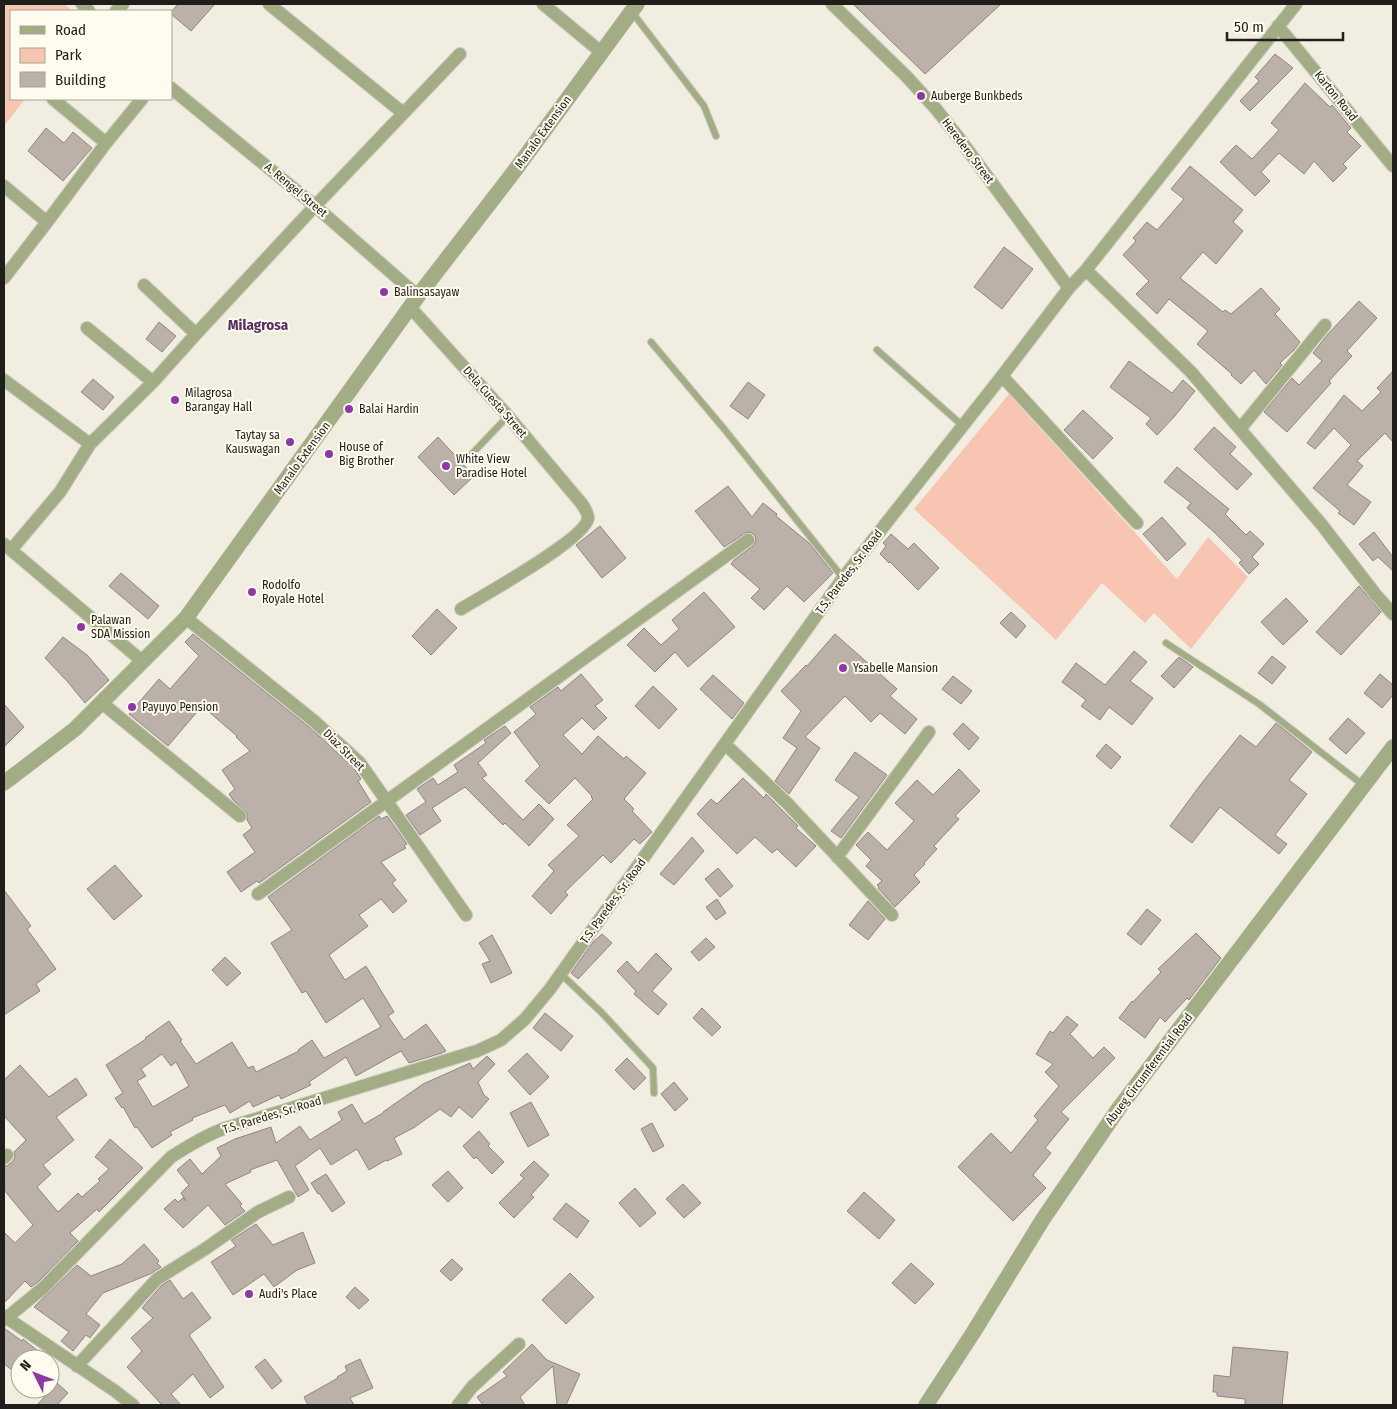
<svg xmlns="http://www.w3.org/2000/svg" width="1397" height="1409" font-family="'Fira Sans Condensed',sans-serif">
<style>
.green{fill:#f8c5b3}
.building{fill:#bbb1a8;stroke:#90867d;fill-rule:evenodd}
.lines{fill:none;stroke-linecap:round;stroke-linejoin:round}
.service-casing{stroke:#cbc9bd;stroke-width:8}
.minor-casing{stroke:#cbc9bd;stroke-width:14}
.tertiary-casing{stroke:#cbc9bd;stroke-width:16}
.service{stroke:#a2ad85;stroke-width:6}
.minor{stroke:#a2ad85;stroke-width:12}
.tertiary{stroke:#a2ad85;stroke-width:15}
.poi-dot{fill:#8f38a4;stroke:#fffbee;stroke-width:2}
.labels{text-anchor:middle;stroke-width:4;stroke-linejoin:round;paint-order:stroke}
.poi-label{font-size:12px;fill:#201e1a;stroke:#fffbee;text-anchor:start}
.street-label{font-size:12px;fill:#201e1a;stroke:#fffbee}
.quarter-label{font-size:15px;font-weight:bold;fill:#592f64;stroke:#fffbee}
</style>
<rect width="100%" height="100%" fill="#f1eee1"/>
<path class="green" d="M4,4H65L72,11H11V99H25L4,126Z
M1009,394L1177,579L1208,537L1248,577L1191,649L1154,613L1145,623L1102,583L1056,640L914,509Z"/>
<path class="building" d="M178,4H215L191,31L171,14V12Z
M853,4H1001L925,74Z
M1275,54L1293,68L1250,111L1240,101L1259,81L1255,77Z
M1305,83L1330,107L1332,105L1351,128L1347,132L1361,146L1343,164L1347,168L1333,182L1314,161L1304,174L1279,153L1261,172L1270,181L1255,196L1220,162L1236,145L1252,159L1279,130L1271,123Z
M46,128L64,143L73,132L92,148L63,181L28,151Z
M1190,166L1243,210L1233,222L1243,231L1216,264L1203,252L1180,278L1223,312L1225,310L1231,314L1261,288L1280,309L1275,314L1300,342L1294,350L1280,363L1282,365L1266,384L1254,370L1241,384L1231,375L1232,374L1197,344L1208,331L1169,299L1157,314L1136,294L1149,281L1123,255L1136,241L1133,238L1147,222L1157,230L1184,199L1171,189Z
M1004,247L1033,269L1002,309L974,287Z
M1359,301L1377,318L1347,351L1352,356L1329,381L1331,383L1287,432L1264,412L1292,378L1299,385L1322,361L1313,353L1328,334Z
M159,322L176,336L162,352L146,339Z
M1129,361L1172,393L1183,380L1195,391L1174,417L1157,435L1146,424L1151,418L1110,387Z
M1393,371V442L1385,433L1357,461L1363,466L1347,485L1371,502L1354,525L1338,513L1340,511L1313,488L1351,445L1334,428L1315,449L1307,443L1344,395L1362,411L1381,392L1377,388Z
M93,379L114,397L103,410L81,392Z
M748,382L765,395L748,419L730,406Z
M1083,410L1113,438L1093,459L1064,430Z
M1214,427L1236,447L1230,454L1252,474L1237,490L1194,449Z
M438,437L474,476L454,495L418,457Z
M1177,467L1229,509L1225,514L1246,535L1250,531L1264,544L1252,557L1259,564L1249,574L1239,563L1242,560L1214,532L1187,508L1191,503L1164,482Z
M728,486L752,517L763,503L777,514L776,516L809,543L833,573L804,602L787,586L764,610L751,598L760,589L731,564L734,560L753,546L756,540L755,536L752,533L747,532L724,547L695,511Z
M1162,517L1186,544L1167,561L1143,534Z
M600,526L626,558L602,578L576,545Z
M1374,532L1393,557V571L1378,557L1373,561L1359,544Z
M891,534L908,549L914,543L939,568L918,590L890,562L889,563L880,554L886,546L883,543Z
M121,573L159,606L148,619L109,586Z
M1359,586L1381,612L1341,655L1316,632Z
M704,592L735,627L688,667L675,652L655,672L627,645L644,628L661,645L679,629L672,620Z
M1286,598L1308,621L1283,645L1261,622Z
M437,609L457,628L431,655L412,636Z
M1011,612L1026,626L1016,638L1000,623Z
M193,634L309,727L354,768L361,779L358,781L371,802L259,883L257,881L241,892L227,872L255,852L243,835L252,828L247,820V813L233,800L229,794L235,789L222,770L250,751L236,737L237,736L202,706L168,746L129,714L159,679L170,689L199,656L185,642Z
M835,634L897,689L890,696L917,719L905,734L880,713L871,722L845,696L805,737L820,748L789,794L775,781L797,748L783,738L801,711L781,691L806,665L807,666Z
M63,637L87,655L109,680L85,703L67,681L45,658Z
M1134,651L1147,662L1130,681L1153,698L1132,725L1109,707L1100,720L1081,706L1086,700L1062,682L1076,663L1105,685Z
M1272,656L1286,667L1272,684L1258,673Z
M1179,657L1193,667L1174,688L1161,676Z
M581,674L603,700L595,706L607,718L594,730L582,718L563,735L582,754L598,736L624,759L626,756L646,773L624,799L634,809L632,811L652,832L640,844L634,839L611,863L603,855L565,892L568,895L551,914L532,896L554,871L548,865L579,836L567,825L593,799L591,797L592,796L575,778L549,804L525,781L540,766L514,732L536,714L530,707L558,687L561,691Z
M1380,674L1393,685V695L1382,708L1364,693Z
M713,675L744,703L732,719L700,689Z
M953,676L972,691L961,704L942,689Z
M653,686L677,709L659,729L635,706Z
M4,704L24,727L4,747Z
M1348,718L1365,733L1346,754L1329,739Z
M963,723L979,738L969,750L953,734Z
M1276,723L1312,752L1289,780L1307,794L1275,835L1287,844L1279,854L1220,807L1192,843L1170,826L1201,784L1240,735L1256,747Z
M505,726L511,733L478,763L487,775L482,778L523,820L539,804L554,819L529,846L505,823L503,825L465,787L432,808L441,821L420,835L406,815L426,802L417,789L433,778L438,785L458,772L454,765L486,743L484,740Z
M1106,744L1121,757L1111,769L1096,756Z
M855,752L887,775L841,838L831,831L859,797L835,780Z
M959,769L980,791L955,816L959,819L934,846L937,849L924,863L925,864L914,875L920,882L895,907L878,888L879,887L877,885L882,881L866,866L871,860L856,845L868,832L887,850L914,821L895,803L917,780L933,795Z
M743,778L764,798L766,794L798,826L796,828L816,846L796,867L777,849L772,853L755,837L737,854L697,814L711,799L717,804Z
M379,816L381,819L387,816L407,844L404,846L406,848L381,862L396,880L392,883L407,901L393,913L381,899L359,915L368,926L329,955L345,980L366,966L394,1012L388,1016L404,1040L426,1024L446,1051L442,1053L409,1063L401,1051L356,1076L346,1057L309,1082L311,1085L281,1099L279,1095L253,1107L250,1101L230,1113L225,1105L192,1118L193,1120L170,1132L172,1135L152,1148L137,1127L135,1128L123,1107L122,1108L115,1098L123,1093L106,1065L146,1039L145,1038L169,1021L182,1040L180,1041L196,1064L232,1042L248,1068L253,1066L256,1072L299,1051L298,1050L312,1040L324,1058L381,1027L363,998L326,1023L306,991L302,993L271,943L292,930L268,897ZM162,1054L171,1066L176,1062L189,1086L153,1107L137,1081L146,1076L141,1069Z
M692,837L704,851L674,885L660,874Z
M115,865L142,896L114,920L87,889Z
M718,868L733,886L720,897L705,879Z
M4,890L31,926L27,929L56,969L36,984L40,991L4,1015Z
M717,899L726,913L716,920L706,907Z
M868,901L885,919L868,940L849,925Z
M1147,909L1161,920L1141,945L1127,934Z
M1196,933L1221,958L1189,1000L1187,998L1165,1022L1160,1017L1145,1038L1119,1018L1132,1001L1133,1002L1161,972L1158,969Z
M602,934L612,943L578,979L571,973L593,942Z
M492,935L503,955L512,973L491,983L482,964L490,961L479,943Z
M706,938L715,947L699,961L691,952Z
M656,953L672,969L652,991L667,1004L658,1015L634,994L636,991L617,971L627,961L638,973Z
M225,957L241,973L227,986L212,970Z
M702,1008L721,1027L712,1036L693,1018Z
M545,1013L573,1036L561,1051L533,1028Z
M1067,1016L1078,1025L1070,1034L1093,1058L1104,1047L1115,1058L1061,1112L1069,1119L1045,1148L1051,1153L1033,1175L1046,1188L1013,1221L958,1167L991,1133L1011,1153L1038,1120L1034,1116L1059,1086L1045,1072L1053,1064L1036,1054L1050,1031L1053,1033Z
M527,1053L549,1077L530,1095L508,1071Z
M487,1056L495,1064L478,1082L484,1095L489,1099L472,1118L459,1107L451,1117L440,1109L415,1127L394,1138L402,1154L387,1161L386,1160L369,1170L357,1149L331,1165L320,1148L295,1166L309,1190L298,1197L277,1160L250,1170L251,1172L225,1184L242,1204L240,1206L245,1211L225,1225L208,1205L183,1228L164,1209L175,1199L178,1202L183,1198L186,1201L181,1193L189,1185L177,1170L190,1159L202,1174L221,1156L217,1148L235,1139L271,1127L276,1143L300,1126L310,1140L342,1120L338,1112L352,1104L364,1124L383,1113V1112L423,1084L470,1063L473,1069Z
M627,1058L646,1078L634,1090L615,1070Z
M20,1065L49,1097L76,1078L87,1095L56,1117L74,1140L43,1165L51,1174L37,1187L58,1212L78,1193L82,1197L100,1181L98,1179L109,1169L95,1157L110,1139L143,1168L99,1212L97,1209L70,1233L78,1241L38,1282L31,1287L25,1281L4,1303V1232L15,1243L33,1225L4,1190V1166H7L13,1161L15,1157L14,1152L26,1140L4,1116V1080Z
M674,1082L688,1099L675,1111L661,1094Z
M531,1102L549,1135L528,1147L510,1113Z
M652,1123L664,1146L653,1152L641,1129Z
M479,1131L490,1144L488,1146L504,1162L492,1174L476,1157L474,1159L463,1146Z
M534,1161L549,1175L531,1195L534,1197L514,1218L499,1203L524,1178L520,1175Z
M448,1171L463,1188L448,1202L432,1185Z
M326,1174L345,1203L332,1212L319,1193L318,1194L311,1183Z
M683,1184L701,1203L684,1218L666,1199Z
M635,1188L656,1213L640,1227L619,1203Z
M864,1192L895,1220L879,1239L847,1211Z
M566,1203L589,1221L577,1238L553,1219Z
M256,1224L273,1245L303,1232L315,1263L297,1270L274,1287L264,1274L233,1295L211,1262L236,1246L231,1240Z
M144,1244L159,1261L157,1263L161,1267L150,1274L103,1293L86,1314L100,1325L90,1338L86,1335L73,1351L61,1341L69,1332L34,1307L77,1265L91,1276L122,1264Z
M452,1259L463,1269L451,1281L440,1271Z
M911,1263L934,1284L915,1304L892,1283Z
M570,1273L594,1297L566,1324L542,1300Z
M170,1280L183,1299L192,1292L211,1318L189,1335L224,1387L210,1398L193,1374L171,1394L181,1405H162L127,1367L142,1351L131,1338L153,1318L142,1308L162,1285Z
M355,1287L369,1300L359,1309L346,1297Z
M4,1328L22,1341L23,1339L48,1359H20V1376L4,1364Z
M532,1344L547,1360L580,1374L566,1405H557L553,1366L520,1397L525,1405H483L477,1397L507,1376L503,1372Z
M1233,1347L1288,1352L1282,1405H1245V1399L1217,1396V1392H1213L1214,1375L1230,1377Z
M265,1359L282,1381L272,1389L255,1367Z
M360,1359L373,1388L350,1398L354,1405H308L304,1397L338,1378L337,1377L347,1371L345,1366Z
M57,1383L68,1393L57,1405H37Z"/>
<g class="lines">
<g class="service-casing">
<path id="service" d="M632,12L704,106L716,136
M651,342L725,430L843,578
M877,350L963,426
M468,458L508,416
M1166,643L1259,704L1363,785
M561,974L602,1013L653,1068L654,1093"/>
</g>
<g class="minor-casing">
<path id="minor" d="M82,4L89,11
M269,4L403,113
M543,4L601,52
M832,4L907,77L936,109L959,138L1069,288
M116,11L123,4
M1278,26L1393,166
M171,88L315,206L418,296
M53,99L106,143
M4,186L47,222
M1086,270L1191,372L1322,525L1376,595L1393,614
M4,278L47,222L106,143L142,99
M144,285L196,334
M410,307L508,416L582,504C584,508 588,512 588,518C586,539 482,596 461,609
M87,328L153,382
M1002,376L1137,523
M4,380L90,444
M1240,429L1325,325
M4,544L142,661
M11,550L60,492L90,444L153,382L196,334L315,206L460,54
M186,618L314,721L360,763L466,915
M102,703L240,816
M725,744L788,804L892,915
M837,857L929,732
M258,894L748,540
M4,1158L7,1155
M4,1316L115,1391L133,1405
M4,1320L43,1288L171,1157C188,1146 204,1136 223,1129L477,1051L501,1040L525,1019L550,989L843,578L1002,376L1069,288L1086,270L1296,4
M77,1366L157,1279L205,1249L258,1212L289,1197
M458,1405L472,1387L519,1344"/>
</g>
<g class="tertiary-casing">
<path id="tertiary" d="M4,783L75,729L186,618L418,296L513,173L637,4
M926,1405L973,1333L1043,1219L1119,1108L1393,747"/>
</g>
<use href="#service" class="service"/>
<use href="#minor" class="minor"/>
<use href="#tertiary" class="tertiary"/>
</g>
<g class="poi-dot">
<circle cx="921" cy="96" r="5"/>
<circle cx="384" cy="292" r="5"/>
<circle cx="175" cy="400" r="5"/>
<circle cx="349" cy="409" r="5"/>
<circle cx="290" cy="442" r="5"/>
<circle cx="329" cy="454" r="5"/>
<circle cx="446" cy="466" r="5"/>
<circle cx="252" cy="592" r="5"/>
<circle cx="81" cy="627" r="5"/>
<circle cx="843" cy="668" r="5"/>
<circle cx="132" cy="707" r="5"/>
<circle cx="249" cy="1294" r="5"/>
</g>
<g class="labels">
<g class="poi-label">
<text x="931" y="100">Auberge Bunkbeds</text>
<text x="394" y="296">Balinsasayaw</text>
<text x="185" y="397">Milagrosa<tspan x="185" dy="14">Barangay Hall</tspan></text>
<text x="359" y="413">Balai Hardin</text>
<text x="280" y="439" text-anchor="end">Taytay sa<tspan x="280" dy="14">Kauswagan</tspan></text>
<text x="339" y="451">House of<tspan x="339" dy="14">Big Brother</tspan></text>
<text x="456" y="463">White View<tspan x="456" dy="14">Paradise Hotel</tspan></text>
<text x="262" y="589">Rodolfo<tspan x="262" dy="14">Royale Hotel</tspan></text>
<text x="91" y="624">Palawan<tspan x="91" dy="14">SDA Mission</tspan></text>
<text x="853" y="672">Ysabelle Mansion</text>
<text x="142" y="711">Payuyo Pension</text>
<text x="259" y="1298">Audi's Place</text>
</g>
<g class="street-label">
<text transform="translate(1336 96) rotate(51)" y="4">Karton Road</text>
<text transform="translate(543 132) rotate(-54)" y="4">Manalo Extension</text>
<text transform="translate(968 151) rotate(53)" y="4">Heredero Street</text>
<text transform="translate(296 190) rotate(40)" y="4">A. Rengel Street</text>
<text transform="translate(495 402) rotate(49)" y="4">Dela Cuesta Street</text>
<text transform="translate(302 458) rotate(-54)" y="4">Manalo Extension</text>
<text transform="translate(849 572) rotate(-53)" y="4">T.S. Paredes, Sr. Road</text>
<text transform="translate(344 750) rotate(45)" y="4">Diaz Street</text>
<text transform="translate(613 901) rotate(-54)" y="4">T.S. Paredes, Sr. Road</text>
<text transform="translate(1149 1069) rotate(-53)" y="4">Abueg Circumferential Road</text>
<text transform="translate(272 1115) rotate(-17)" y="4">T.S. Paredes, Sr. Road</text>
</g>
<g class="quarter-label">
<text x="258" y="330">Milagrosa</text>
</g>
</g>
<rect width="1397" height="1409" fill="none" stroke="#201e1a" stroke-width="10"/>
<rect x="10" y="10" width="162" height="90" fill="#fffbee" stroke="#a6a399"/>
<rect x="20" y="26" width="25" height="8" fill="#a2ad85" stroke="#a6a399"/>
<text x="55" y="35" font-size="15" fill="#201e1a">Road</text>
<rect x="20" y="48" width="25" height="15" fill="#f8c5b3" stroke="#a6a399"/>
<text x="55" y="60" font-size="15" fill="#201e1a">Park</text>
<rect x="20" y="72" width="25" height="15" fill="#bbb1a8" stroke="#a6a399"/>
<text x="55" y="85" font-size="15" fill="#201e1a">Building</text>
<g transform="translate(35 1374) rotate(312)"><circle r="24" fill="#fffbee" stroke="#a6a399"/>
<path d="M0-4L9 19L0 12L-9 19Z" fill="#8f38a4"/>
<text y="-8" font-size="14" font-weight="bold" text-anchor="middle" fill="#201e1a">N</text>
</g>
<path d="M1227 32v8h116v-8" fill="none" stroke="#201e1a" stroke-width="2.5"/>
<text x="1234" y="32" font-size="15" fill="#201e1a" stroke="#fffbee" stroke-width="4" paint-order="stroke">50 m</text>
</svg>
